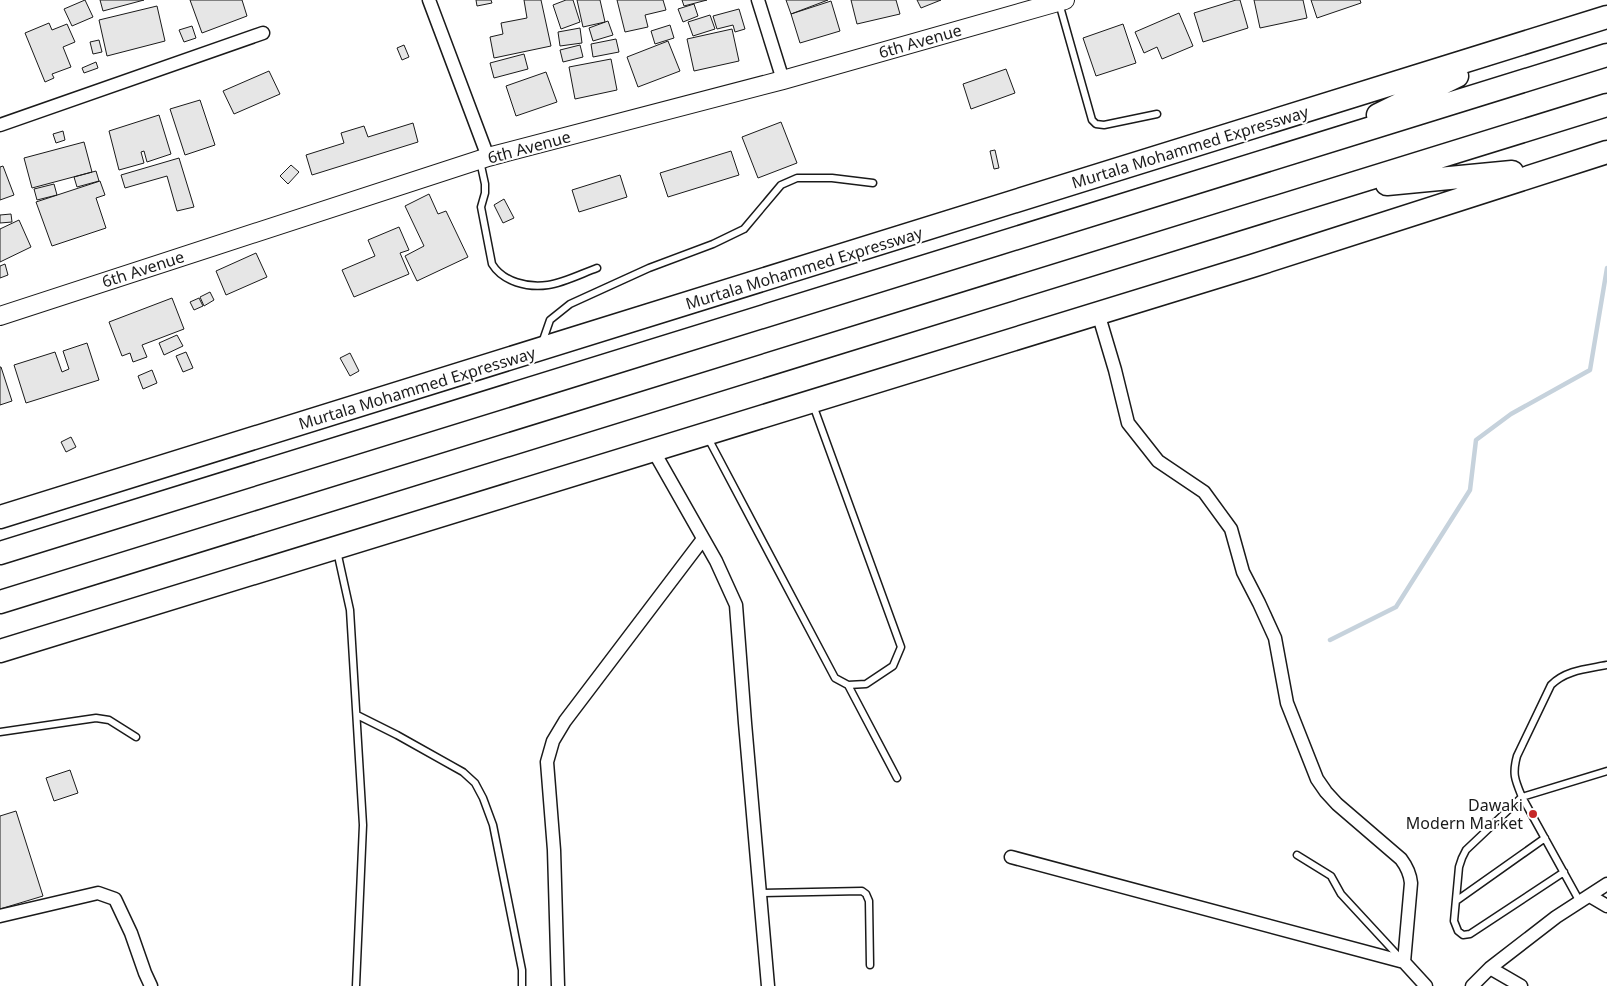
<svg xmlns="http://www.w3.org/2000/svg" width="1607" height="986" font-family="'Noto Sans',sans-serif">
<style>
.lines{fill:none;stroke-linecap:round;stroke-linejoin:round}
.stream{stroke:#c6d2dc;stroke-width:4.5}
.building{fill:#e6e6e6;stroke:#1a1a1a}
.lane-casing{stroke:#1a1a1a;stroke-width:9}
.street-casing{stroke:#1a1a1a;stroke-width:15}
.secondary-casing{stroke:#1a1a1a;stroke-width:20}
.highway-casing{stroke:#1a1a1a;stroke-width:25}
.lane{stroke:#fff;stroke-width:6}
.street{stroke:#fff;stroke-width:12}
.secondary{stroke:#fff;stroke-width:18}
.highway{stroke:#fff;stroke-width:22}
.poi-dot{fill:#c62828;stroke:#fff;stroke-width:2}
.labels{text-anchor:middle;stroke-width:4;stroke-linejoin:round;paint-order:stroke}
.street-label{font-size:16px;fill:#1a1a1a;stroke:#fff}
.poi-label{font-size:16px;fill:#1a1a1a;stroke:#fff;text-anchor:end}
</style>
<rect width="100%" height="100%" fill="#fff"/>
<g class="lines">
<path class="stream" d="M1330,640L1396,607L1470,490L1476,440L1511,414L1590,370L1607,268"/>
</g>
<path class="building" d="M85,0L93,17L72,26L64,9Z
M100,0H144L103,11Z
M190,0H242L247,16L202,33Z
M476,0H491L492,3L477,6Z
M524,0H541L551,46L494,58L490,37L503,34L501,23L527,18Z
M566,0H573L580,22L561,29L553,5Z
M577,0H600L605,22L583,27Z
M617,0H663L666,10L645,15L648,27L625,32Z
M682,0H707L684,6Z
M786,0H828L791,14Z
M851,0H896L900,14L857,24Z
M917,0H941L921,8Z
M1236,0H1240L1248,28L1203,42L1194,13Z
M1254,0H1303L1307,18L1260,28Z
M1311,0H1360L1361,3L1317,18Z
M831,1L840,31L800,43L791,14Z
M694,4L698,16L683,22L678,9Z
M157,6L165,41L107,56L99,20Z
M739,9L745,29L735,32L733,25L717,29L713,16Z
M1179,13L1193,46L1162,59L1157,47L1144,53L1135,32Z
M710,15L715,29L693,36L688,22Z
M608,21L613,35L593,41L589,28Z
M49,23L52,30L67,24L75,42L63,47L71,67L52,74L54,78L45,82L25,33Z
M1123,24L1136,63L1096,76L1083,38Z
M670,25L674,38L655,44L651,31Z
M192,26L196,38L184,42L179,30Z
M580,28L582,43L560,46L558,32Z
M732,29L739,61L694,71L687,39Z
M616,39L619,52L593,57L591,44Z
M99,40L102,52L93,54L90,42Z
M668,41L680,71L638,87L627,57Z
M404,45L409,57L402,60L397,48Z
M580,45L583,57L563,62L560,50Z
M524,54L528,69L494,78L490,63Z
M611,59L617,90L575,99L569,67Z
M96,62L98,68L84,73L82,68Z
M1006,69L1015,93L971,109L963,84Z
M269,71L280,94L234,114L223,91Z
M546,72L557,102L516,116L506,86Z
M200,100L215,145L185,155L170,109Z
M159,115L171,154L147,162L144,151L141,152L144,163L119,170L109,131Z
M781,122L797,163L758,178L742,137Z
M413,123L418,142L312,175L306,155L344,143L341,133L364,126L368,137Z
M63,131L65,140L56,143L53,134Z
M84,142L92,172L32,188L24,158Z
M995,150L999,168L994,169L990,151Z
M731,151L739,175L668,197L660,173Z
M179,158L194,207L177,211L167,176L125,188L121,175Z
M291,165L299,172L288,184L280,176Z
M3,166L14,195L0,200V167Z
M96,171L99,181L77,187L74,177Z
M620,175L627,197L579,212L572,190Z
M100,181L105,195L96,198L106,228L52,246L36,202Z
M54,184L57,195L37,200L34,189Z
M429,194L438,214L446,211L468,257L417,281L405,256L424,246L405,206Z
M504,199L514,218L503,223L494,205Z
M11,214L12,222L0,223V215Z
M19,220L31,247L0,262V229Z
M399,227L409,250L400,253L409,274L354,297L342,270L375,256L368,240Z
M256,253L267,277L226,295L216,271Z
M5,264L8,275L0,278V266Z
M210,292L214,300L204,306L200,297Z
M172,298L184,329L142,345L147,357L133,362L130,353L122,356L109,322Z
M199,298L203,306L194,310L190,302Z
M177,335L183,346L164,355L159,343Z
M87,343L99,380L26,403L14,365L55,352L62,372L69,369L63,351Z
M186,352L193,368L183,372L176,356Z
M350,353L359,371L350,376L340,358Z
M0,367H1L12,401L0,405Z
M152,370L157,383L143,389L138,376Z
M71,437L76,447L66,452L61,442Z
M70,770L78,793L54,801L46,778Z
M16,811L43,896L0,909V816Z"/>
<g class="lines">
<g class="lane-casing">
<path id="lane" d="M1059,3L1092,120L1096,124L1104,125L1157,114
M480,161L485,184V193L481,207L492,264C503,282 528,288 548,285C563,283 583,273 597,268
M542,343L550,320L570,304L649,268L713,244L744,229L781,185L797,178H832L873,183
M708,438L835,678L848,685L866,684L893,666L901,647L813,405
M337,551L350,610L363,825L356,986
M848,685L897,778
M357,715L397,735L463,772L475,783L483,798L493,825L522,970V986
M0,732L96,718L109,720L136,737
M1297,855L1331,876L1341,894L1402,960
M1564,872L1470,934L1463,935L1458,931L1454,921L1459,867L1462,858L1466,850L1522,797L1607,771
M759,893L862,891L866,894L869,901L870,965
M1456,901L1545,838
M1580,902L1522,797C1515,780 1512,774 1517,756L1551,685C1566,670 1587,669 1607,665"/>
</g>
<g class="street-casing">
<path id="street" d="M429,0L488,157
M758,0L783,80
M0,125L263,33
M1098,313L1115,370L1128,423L1158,461L1204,492L1231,529L1243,572L1259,603L1275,638L1287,703L1317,779L1326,792L1337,804L1401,859C1407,867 1410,873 1411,883L1404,962
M653,450L716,561L736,605L745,723L768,986
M1011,857L1404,962L1426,986
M1590,896L1607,906
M0,916L98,893L115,899L131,933L145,973L151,986
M1490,968L1521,986
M558,986L554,850L547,762L553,741L565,721L703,539
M1472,986L1490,968L1556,917L1607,884"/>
</g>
<g class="secondary-casing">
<path id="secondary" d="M0,316L488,157L783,80L1065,0"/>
</g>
<g class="highway-casing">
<path id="highway" d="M1378,115L1457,76
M1387,184L1512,172
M0,517L1607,17
M0,553L1607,55
M0,602L1607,105
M0,651L1252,266L1607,152"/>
</g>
<use href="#lane" class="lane"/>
<use href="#street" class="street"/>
<use href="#secondary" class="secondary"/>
<use href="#highway" class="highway"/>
</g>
<circle class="poi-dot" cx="1533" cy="814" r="5"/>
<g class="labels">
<g class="street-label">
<text transform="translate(920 41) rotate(-16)" y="6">6th Avenue</text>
<text transform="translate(529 147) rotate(-15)" y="6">6th Avenue</text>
<text transform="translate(1190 147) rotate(-17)" y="6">Murtala Mohammed Expressway</text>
<text transform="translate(804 268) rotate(-17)" y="6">Murtala Mohammed Expressway</text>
<text transform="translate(143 269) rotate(-18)" y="6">6th Avenue</text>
<text transform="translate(417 388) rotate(-17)" y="6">Murtala Mohammed Expressway</text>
</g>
<g class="poi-label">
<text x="1523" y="811">Dawaki<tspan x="1523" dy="18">Modern Market</tspan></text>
</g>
</g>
</svg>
